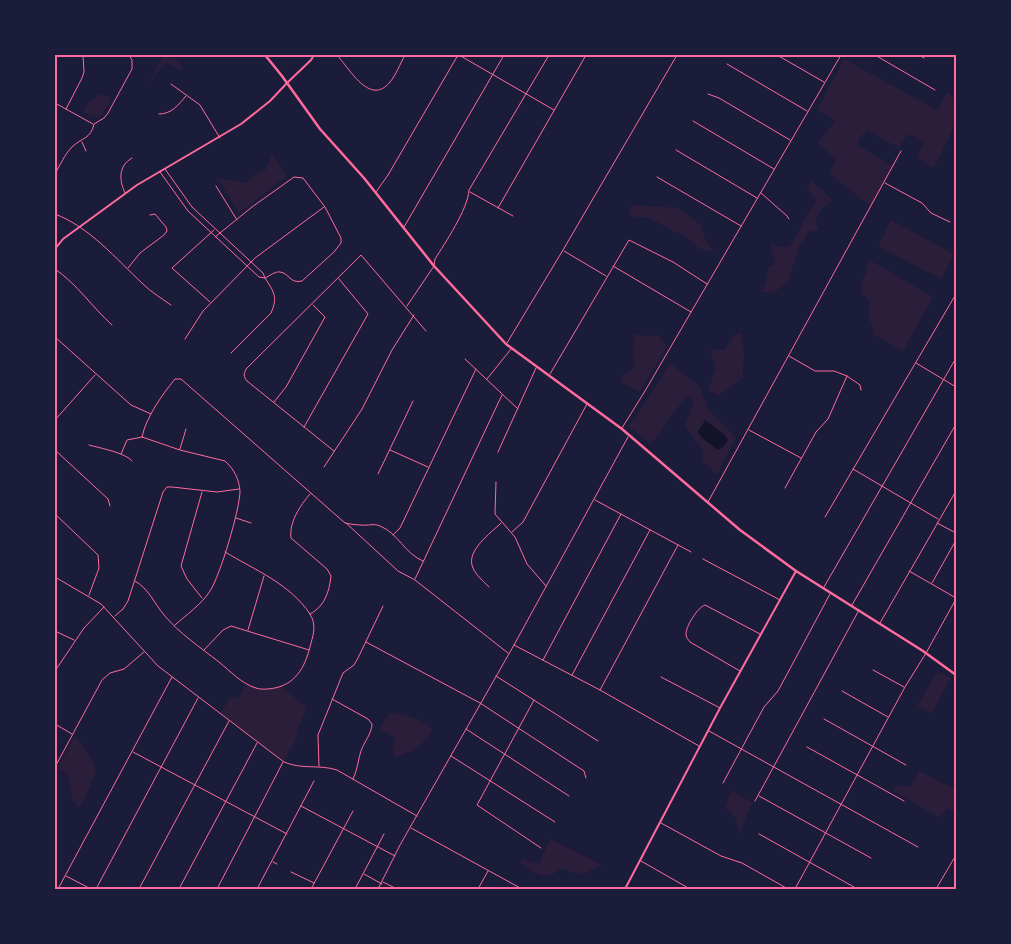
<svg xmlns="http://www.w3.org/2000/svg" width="1011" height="944" font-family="'IBM Plex Sans',sans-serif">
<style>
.green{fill:#2a1e3b}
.water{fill:#12122b}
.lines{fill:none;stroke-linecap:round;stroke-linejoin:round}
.minor{stroke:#ff6b9d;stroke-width:1}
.tertiary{stroke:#ff6b9d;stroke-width:2}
.secondary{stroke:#ff6b9d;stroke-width:2}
.primary{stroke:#ff6b9d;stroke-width:2.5}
.neatline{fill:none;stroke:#ff6b9d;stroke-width:2}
</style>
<rect width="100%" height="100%" fill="#1b1b3a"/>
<path class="green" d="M160,55C174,55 178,58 184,71L165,63L148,85L162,58Z
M844,59L937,110L947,93L956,98V110L952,131L934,168L917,158L924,143L908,134L899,148L868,131L861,136L857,145L893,166L871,206L836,179L830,171L836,160L818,143L835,121L817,109Z
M98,94L109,97L110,103L99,118L90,116L83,112L90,100L94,99Z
M272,154L287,176L239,213L218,178L247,183L253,175L265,171Z
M812,181L832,199L829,205L821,209L815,223L819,230L808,232L800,245L787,283L773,293L761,292L766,282L769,266L774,265L775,260L771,252V244L782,247L790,246L816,200L807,189Z
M637,205L678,208L701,225L704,237L714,252L700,249L687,238L647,217H634L629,214L630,208Z
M891,220L954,254L941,279L878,246Z
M868,259L933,297L903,351L872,334L873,327L869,319V300L862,295V281L866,273Z
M741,332L744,351L743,377L729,389L717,396L708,389L716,369L710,350H725L733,336Z
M634,334L643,336L658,335L667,347L640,392L621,382V377L632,370L635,364C631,353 635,346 634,334Z
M670,363L700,387L708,409L736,438L717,475L702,461L704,452L685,426L694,400L687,395L651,444L628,426L636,417Z
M938,671L950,678L932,713L917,706Z
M248,684L261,689L281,686L307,708L296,733L297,737L292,748H290L284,762L220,713L232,696L238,699L245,686L246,687Z
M389,713C405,714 418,718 432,728C428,743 409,754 395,757L392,749L396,738L381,730L380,727Z
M74,737C82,740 96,765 96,773L80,807L76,806L71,794L68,774L57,769Z
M918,770L956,790V812L947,808L940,818L892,790L898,785L909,787L916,778Z
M732,790L752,803L739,834C738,821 736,815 725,807Z
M550,839L602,865L581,875L561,868C546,883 535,873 520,863L523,860L539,864Z"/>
<path class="water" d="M705,420L725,435L728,440L723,447L718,450L701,437L698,432Z"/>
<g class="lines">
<path class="minor" d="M337,55C349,68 370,107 390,82C396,75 400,64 405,55
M459,55L554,110
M777,55L824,82
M875,55L935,90
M919,55L924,58
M727,64L807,111
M171,84L200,105L220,138
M708,94L719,98L790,140
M55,103L93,124
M66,109L82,78L84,72L83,55
M159,114C172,114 178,105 186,96
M693,121L774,169
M82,142L86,151
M676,150L757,198
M160,172L188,211L259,277L265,278L263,273L192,207L165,169
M55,174C60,165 65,154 72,147C81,138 91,139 94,124L104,118L108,113L132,69V60L129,55
M657,177L741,226
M885,183L922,203L931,213L950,222
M216,186L237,220
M376,192L388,175L458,55
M470,192L513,216
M125,193C119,180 118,166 132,158
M761,193L787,216L789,219
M498,208L586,55
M55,214C91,228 115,258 143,284C151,292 161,298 171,305
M404,227L504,55
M215,237L252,207L294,177L303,178L325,207L341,238V243L334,252L302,281C290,284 289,273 280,272C276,271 269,276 265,278C274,292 278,297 271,313L231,353
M564,251L606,276
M613,266L691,312
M128,268L140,253L164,235L167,231L166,227L155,214L150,215
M55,269C77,284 92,307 112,325
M210,302L172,268L214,230
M407,306L434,266L435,259C445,243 468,209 469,190L549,55
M55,337L131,405L151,414
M185,339L203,311L255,258L324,207
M507,343L563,250L677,55
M789,356L815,371H834L847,376L860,385L861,390
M465,359L518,409
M916,363L956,387
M550,374L629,240L673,262L707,284
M487,379L511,349
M274,402L286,387L325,317L313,305
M55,420L95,375
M304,427L368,314L339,279
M622,428L645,391L841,55
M749,430L801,458
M142,437C146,417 162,395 175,379H181L345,523C350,524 356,525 361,525C368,526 374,523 380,526C398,533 405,554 423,561
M89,445C100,448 126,453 132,461
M180,449L186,429
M55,450L108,499L110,506
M390,450L428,467
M334,451L247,381C243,376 244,374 246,369L361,255L426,331
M498,452L536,368
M121,454L127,440L142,437L180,450L225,461C234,469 239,479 240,491C240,509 220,576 210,591C202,604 186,615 175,625
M324,467L362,409L392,350L414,315
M853,469L938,519
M378,474L413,401
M496,482L495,514L515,537L527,564L546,586
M785,488L816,432L828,419L847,376
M202,492L181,566L187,579L202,598
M595,500L691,552
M708,502L901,151
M55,514L98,555L99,568L89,595
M825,517L956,294
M236,518L251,523
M346,523L398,571L415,580L508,653
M937,523L956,533
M512,532L523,522L587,404
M393,535L400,528L476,369
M703,559L780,600
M909,571L956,598
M55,577L101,604L158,666L284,762C303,770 318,764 337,770L417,816
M415,579L502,395
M135,581C149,589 154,603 164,615C180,634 200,647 219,662C230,671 242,684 256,688C262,690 269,689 275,688C298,683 306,664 311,643C314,633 316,624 310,614C290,584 255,570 225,552
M932,583L956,540
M489,587C483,581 476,575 473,568C465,551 491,533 501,523
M824,587L956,358
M852,605L956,424
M310,614C325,606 329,592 331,576L327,569L291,538C289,522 300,506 310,494
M115,616L123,609L128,601L163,492L167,487H172L217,492L239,489
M880,623L956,491
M248,630L264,576
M55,631L74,640
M366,642L480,703L584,771L586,778
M514,645L600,690L699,746
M204,650L223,630L231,626L309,650
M543,660L621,514
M873,670L904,687
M55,671L84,628L104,607
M740,671L690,642C688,639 687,639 686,635C685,627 698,607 705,605L760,634
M572,675L650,530
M496,676L598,741
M661,677L720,708
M600,690L678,545
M842,691L888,717
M332,699L368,719L372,724C372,733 364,742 361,751C358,760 358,768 353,779
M534,700L477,805L541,848
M824,719L906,765
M55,724L72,734
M466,729L569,796
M709,731L918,847
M807,747L904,801
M133,752L287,834
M451,756L555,822
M319,766L318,735L343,673L354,665L358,658L383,606
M55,767L102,680L110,673L124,669L144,652
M723,783L764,707L778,691L830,594
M759,796L871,858
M755,801L859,610
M301,806L395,856
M661,823L721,856L742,863L788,889
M411,828L522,889
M759,834L854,887
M641,861L690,889
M273,862L277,864
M291,872L314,883
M364,874L382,884
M66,876L91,889
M383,882L397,889
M58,889L172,677
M96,889L198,698
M139,889L229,721
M179,889L257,743
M217,889L283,762
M257,889L314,781
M311,889L353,811
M355,889L384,834
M378,889L400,845L514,645L628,437
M478,889L488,871
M795,889L905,687L926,653L956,599
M936,889L956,855"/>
<path class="tertiary" d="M55,249L63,239L137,185L241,124L270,101L287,83
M625,889L720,708L796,571"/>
<path class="secondary" d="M287,83L311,60L314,55"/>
<path class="primary" d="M265,55L282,76L320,129L364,178L434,266L506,344L622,429L740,530L796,571L923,651L956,675"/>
</g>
<rect width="1011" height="944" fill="none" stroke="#1b1b3a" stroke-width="112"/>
<rect x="56" y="56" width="899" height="832" class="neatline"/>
</svg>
